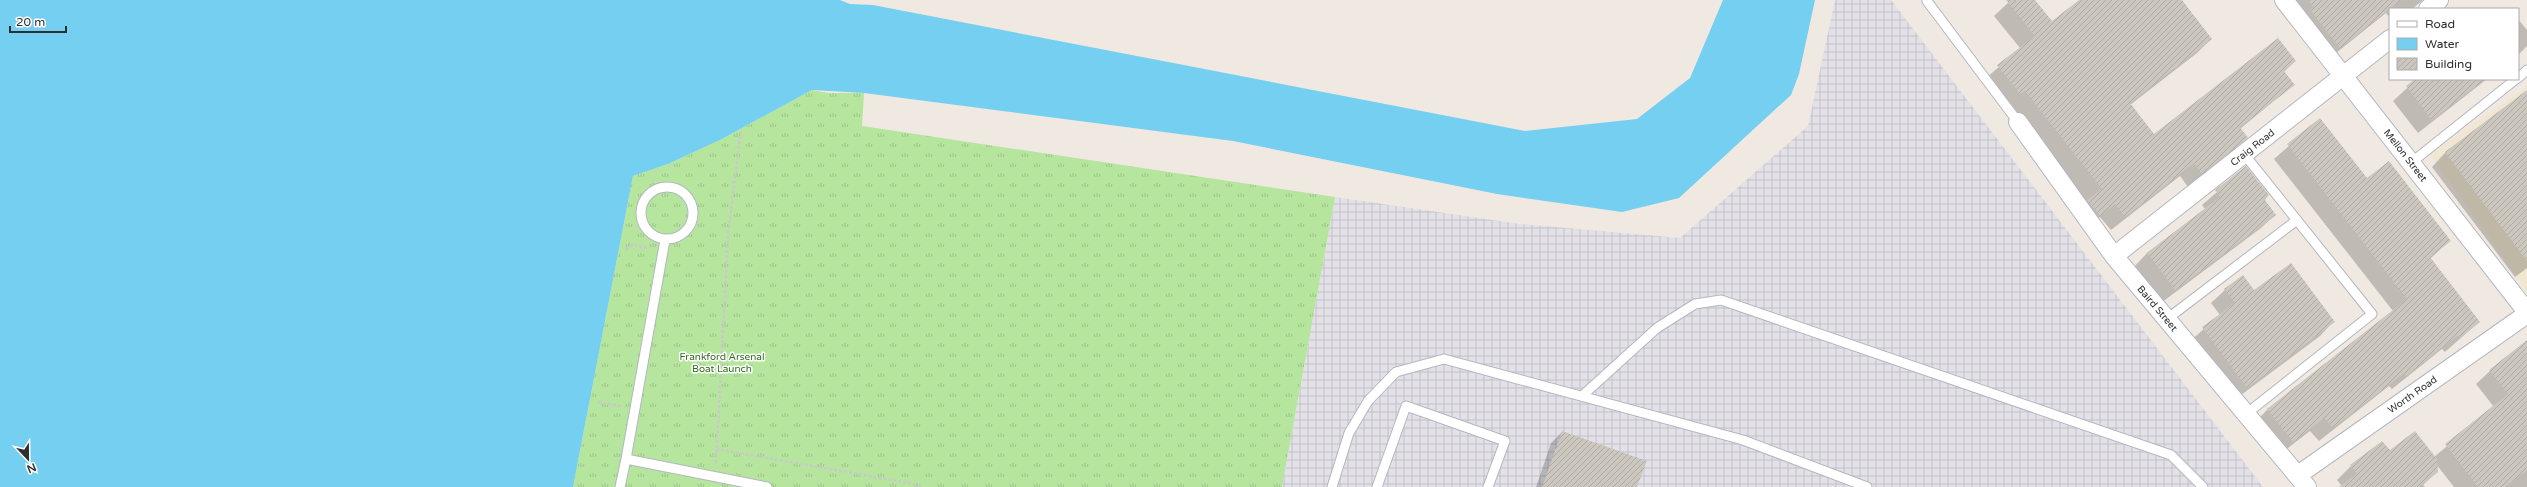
<svg xmlns="http://www.w3.org/2000/svg" width="2527" height="487" font-family="'Varela Round',sans-serif">
<style>
.industrial{fill:url(#industrial-grid)}
.education{fill:#f0e6d1}
.grass{fill:url(#grass-tufts)}
.water{fill:#75cff0}
.shadow{fill:#0003}
.building{fill:url(#building-hatch)}
.lines{fill:none;stroke-linecap:round;stroke-linejoin:round}
.lane-casing{stroke:#b4b7c1;stroke-width:11}
.street-casing{stroke:#b4b7c1;stroke-width:20}
.path{stroke:#c9c9c9;stroke-width:2.5;stroke-dasharray:3 2;stroke-linecap:butt}
.lane{stroke:#fff;stroke-width:9}
.street{stroke:#fff;stroke-width:18}
.labels{text-anchor:middle;stroke-width:3;stroke-linejoin:round;paint-order:stroke}
.street-label{font-size:10px;fill:#2e2e2e;stroke:#fff}
.park-label{font-size:10px;fill:#2c6e1b;stroke:#fff}
</style>
<defs>
<pattern id="industrial-grid" width="8" height="8" patternUnits="userSpaceOnUse"><rect width="8" height="8" fill="#e3e1e8"/><path d="M0 4h8M4 0v8" fill="none" stroke="#c3c1c7"/></pattern>
<pattern id="grass-tufts" width="24" height="20" patternUnits="userSpaceOnUse"><rect width="24" height="20" fill="#b6e59e"/><path d="M3 7l-1-3M5 7V3M7 7l1-3M15 17l-1-3M17 17v-4M19 17l1-3" fill="none" stroke="#9dc588"/></pattern>
<pattern id="building-hatch" width="6" height="6" patternUnits="userSpaceOnUse"><rect width="6" height="6" fill="#cbc7bf"/><path d="M-1 1l2-2M0 6l6-6M5 7l2-2" fill="none" stroke="#afaba4"/></pattern>
</defs>
<rect width="100%" height="100%" fill="#efe9e1"/>
<path class="industrial" d="M1835,0H1891L2263,487H1282L1335,197L1520,224L1680,238L1808,126Z"/>
<path class="education" d="M2527,87V291L2430,154Z"/>
<path class="grass" d="M812,90L828,93H864L862,126L1335,197L1282,487H573L633,176L668,164L720,140Z"/>
<path class="water" d="M0,0H840L850,4L873,5L1525,131L1637,119L1690,78L1723,0H1815L1799,74L1791,95L1679,198L1622,212L1497,194L1233,141L864,93L812,90L720,140L668,164L633,176L573,487H0Z"/>
<path class="shadow" d="M2011,0H2034L2052,23L2081,0H2181L2211,39L2197,53L2130,105L2154,135L2295,61L2284,72L2293,85L2240,129L2246,138L2233,151L2188,187L2180,176L2111,230L2100,217L2086,229L2074,214L2087,202L2011,104L2006,107L1984,80L2020,48L1994,16Z
M2283,0H2423L2412,9H2390V18L2386,13L2326,61Z
M2518,19L2527,30V46L2518,55Z
M2417,79H2487L2418,133L2393,101Z
M2527,91V268L2515,277L2432,167L2445,153Z
M2320,119L2367,179L2449,241L2430,259L2479,322L2445,352L2442,349L2392,389L2389,386L2319,441L2310,431L2279,455L2254,423L2268,409L2393,311L2274,159Z
M2246,167L2263,200L2275,215L2261,228L2161,303L2134,267L2147,253L2205,209L2202,205Z
M2225,290L2254,291L2333,322L2320,336L2233,401L2189,342L2220,315L2211,303Z
M2527,346V487H2454L2436,464L2437,472L2423,485L2425,487H2340L2342,486L2337,480L2351,466L2390,452L2434,457L2494,407L2476,384L2490,371Z
M1562,432L1636,487H1536L1551,443Z"/>
<path class="building" d="M2006,0H2035L2052,21L2079,0H2182L2212,39L2130,103L2154,134L2278,38L2296,61L2284,71L2295,85L2240,127L2248,138L2202,174L2194,163L2125,217L2115,204L2100,216L2087,200L2102,189L2025,91L2020,94L1997,65L2035,36Z
M2308,0H2401L2340,48L2310,10L2314,7Z
M2415,79H2485L2432,120L2406,86Z
M2527,90V261L2445,152Z
M2320,118L2367,178L2389,161L2451,241L2430,257L2480,322L2459,339L2457,336L2406,376L2404,373L2333,428L2324,418L2293,442L2267,409L2407,299L2287,144Z
M2246,166L2269,195L2265,200L2276,215L2175,290L2147,253L2220,197L2215,190Z
M2291,263L2335,322L2247,388L2202,327L2235,303L2224,289L2243,275L2254,290Z
M2527,340V470L2505,487H2478L2445,444L2508,394L2489,370Z
M1562,431L1647,461L1637,487H1542Z
M2415,431L2437,459L2438,472L2419,487H2339L2357,474L2350,465L2382,441L2390,450Z"/>
<g class="lines">
<g class="lane-casing">
<path id="lane" d="M1927,1L2018,122
M2518,78L2527,70
M2244,154L2372,314L2246,414
M2412,162L2516,79
M641 213a26 26 0 1 1 52 0a26 26 0 1 1-52 0Z
M665,240L626,459L767,487
M2167,319L2297,220
M1582,396L1657,328L1695,304L1721,300L2171,455L2203,487
M620,487L626,459
M1332,487L1349,433L1368,401L1396,372L1444,359L1743,440L1867,487
M1377,487L1406,406L1505,441L1488,487"/>
</g>
<g class="street-casing">
<path id="street" d="M2284,0L2527,312
M2428,9L2439,0
M2018,122L2114,256L2307,487
M2114,256L2390,39
M2298,475L2527,314"/>
</g>
<path class="path" d="M626,250L632,245L650,248
M598,402L621,406
M716,449L909,483L922,487
M716,463L728,235L741,129"/>
<use href="#lane" class="lane"/>
<use href="#street" class="street"/>
</g>
<g class="labels">
<g class="street-label">
<text transform="translate(2252 147) rotate(-38)" y="4">Craig Road</text>
<text transform="translate(2406 155) rotate(52)" y="4">Mellon Street</text>
<text transform="translate(2158 308) rotate(50)" y="4">Baird Street</text>
<text transform="translate(2412 394) rotate(-35)" y="4">Worth Road</text>
</g>
<g class="park-label">
<text x="722" y="360">Frankford Arsenal<tspan x="722" dy="12">Boat Launch</tspan></text>
</g>
</g>
<rect x="2389" y="8" width="130" height="72" fill="#ffffff" stroke="#ababab"/>
<rect x="2397" y="21" width="20" height="6" fill="#ffffff" stroke="#ababab"/>
<text x="2425" y="28" font-size="12" fill="#2e2e2e">Road</text>
<rect x="2397" y="38" width="20" height="12" fill="#75cff0" stroke="#ababab"/>
<text x="2425" y="48" font-size="12" fill="#2e2e2e">Water</text>
<rect x="2397" y="58" width="20" height="12" fill="url(#building-hatch)" stroke="#ababab"/>
<text x="2425" y="68" font-size="12" fill="#2e2e2e">Building</text>
<g transform="translate(28 459) rotate(158)" stroke="#ffffff" stroke-width="3" paint-order="stroke">
<path d="M0-3L7 15L0 10L-7 15Z" fill="#2e2e2e"/>
<text y="-6" font-size="11" font-weight="bold" text-anchor="middle" fill="#2e2e2e">N</text>
</g>
<path d="M10 26v6h56v-6" fill="none" stroke="#2e2e2e" stroke-width="2"/>
<text x="16" y="26" font-size="12" fill="#2e2e2e" stroke="#ffffff" stroke-width="3" paint-order="stroke">20 m</text>
</svg>
